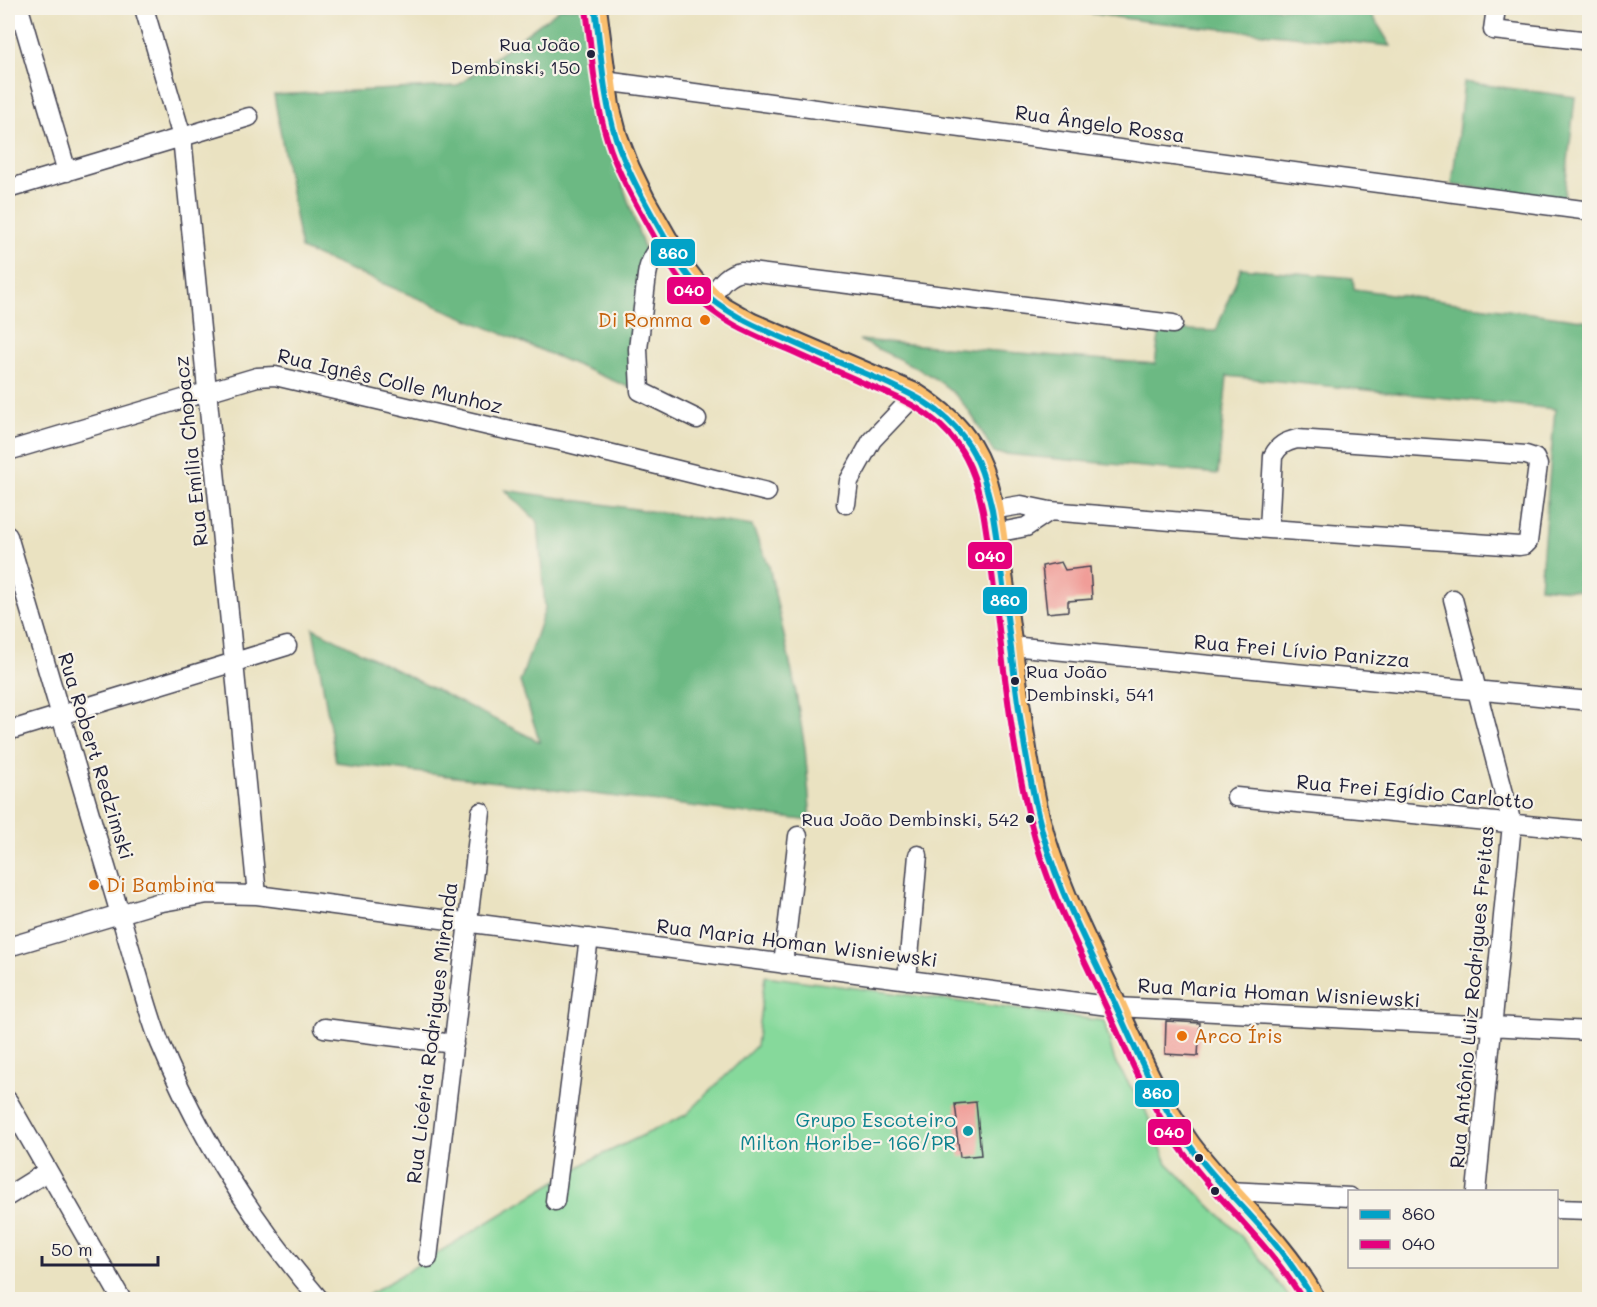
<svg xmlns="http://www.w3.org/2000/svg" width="1597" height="1307" font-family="Mali,sans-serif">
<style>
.green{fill:#86d99b;stroke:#547e6b;stroke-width:1.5}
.forest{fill:#6cb983;stroke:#476e5f;stroke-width:1.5}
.building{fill:#f09d98}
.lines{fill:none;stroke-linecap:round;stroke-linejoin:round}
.minor-casing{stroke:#403f4f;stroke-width:21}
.major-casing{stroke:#403f4f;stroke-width:26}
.minor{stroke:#fff;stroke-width:18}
.major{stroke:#fabe6d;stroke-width:22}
.bus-1-casing{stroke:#f7f3e8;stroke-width:10}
.bus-2-casing{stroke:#f7f3e8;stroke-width:10}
.bus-1{stroke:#02a2c7;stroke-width:6}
.bus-2{stroke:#e5007d;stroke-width:6}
.bus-dot{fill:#22223b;stroke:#f7f3e8;stroke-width:2}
.food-dot{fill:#e8710a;stroke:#f7f3e8;stroke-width:2}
.culture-dot{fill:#0f9aa8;stroke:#f7f3e8;stroke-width:2}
.labels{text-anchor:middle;stroke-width:4.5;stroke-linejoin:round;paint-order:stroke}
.bus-label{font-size:18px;fill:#22223b;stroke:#f7f3e8;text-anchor:end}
.street-label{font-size:20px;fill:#22223b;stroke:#f7f3e8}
.food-label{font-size:20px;fill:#c56008;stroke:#f7f3e8;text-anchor:start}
.culture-label{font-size:20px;fill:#0d838f;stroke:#f7f3e8;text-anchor:end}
.line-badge{stroke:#f7f3e8;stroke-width:2}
.badge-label{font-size:16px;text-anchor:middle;font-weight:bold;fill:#fff}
</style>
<rect width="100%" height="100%" fill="#f7f3e8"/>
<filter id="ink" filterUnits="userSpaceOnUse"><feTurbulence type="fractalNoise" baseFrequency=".0167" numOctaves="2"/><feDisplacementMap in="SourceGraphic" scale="12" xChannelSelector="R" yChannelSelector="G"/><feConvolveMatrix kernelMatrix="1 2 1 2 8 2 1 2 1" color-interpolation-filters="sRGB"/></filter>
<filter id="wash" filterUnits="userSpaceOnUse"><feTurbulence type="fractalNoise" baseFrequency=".008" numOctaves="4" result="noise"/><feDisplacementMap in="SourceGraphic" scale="24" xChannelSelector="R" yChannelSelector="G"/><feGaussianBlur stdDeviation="1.35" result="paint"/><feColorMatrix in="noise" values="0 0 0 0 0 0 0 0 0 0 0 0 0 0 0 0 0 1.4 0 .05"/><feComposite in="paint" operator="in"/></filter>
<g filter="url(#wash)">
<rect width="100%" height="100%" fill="#eae2c1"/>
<path class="green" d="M765,976L1104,1021L1115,1062L1145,1109L1167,1163L1242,1237L1274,1275L1290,1299L360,1300L589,1161L686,1115L756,1046Z"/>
<path class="forest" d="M561,8H586L608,132L623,186L647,257L633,389L301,249L274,95L457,86Z
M1053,8H1368L1391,46L1144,21Z
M1464,82L1575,97L1564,199L1452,185Z
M1241,268L1353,278L1354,289L1589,321V592L1540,587L1555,409L1227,376L1218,474L994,453C981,431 969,406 949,389C925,369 887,354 859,340L1155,364L1160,329L1216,331Z
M505,490L752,526L769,566L794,682L805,748L811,821L336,762L313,628L540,742L520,682L545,609L538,522Z"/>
<g id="blocks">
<path class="building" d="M1061,562L1065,570L1090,567L1092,599L1068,601V611L1047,613L1042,566Z
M1166,1021L1200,1023L1198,1056L1165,1054Z
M976,1102L981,1155L960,1157L955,1120H957L955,1104Z"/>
</g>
</g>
<g filter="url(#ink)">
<use href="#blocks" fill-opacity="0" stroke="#403f4f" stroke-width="1.5"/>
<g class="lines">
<g class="minor-casing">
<path id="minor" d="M19,8L67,172
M144,8L182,137L257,895
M1496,8L1493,30L1590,41
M604,81L1590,211
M8,189L249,117
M666,240C656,252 649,260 647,275L638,349L640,391L697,419
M710,298C719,286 726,273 742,271L1173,324
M8,451L257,377L275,376L497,428L560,441L767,492
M846,504L849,481L872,440L915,395
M991,510L1021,505L1050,511L1269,529L1519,546L1525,545L1528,542L1538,465L1535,458L1526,455L1297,439C1285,442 1279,445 1273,456L1269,529
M995,533L1026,527L1050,511
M8,536C37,634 66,733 95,831C109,876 122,921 135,965C143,991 150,1018 160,1043C199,1137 254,1223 320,1300
M1453,599L1512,824L1476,1192
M1011,646L1590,701
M8,731L287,646
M1236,797L1590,831
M8,947L157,903L208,894L257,895L1116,1007L1590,1031
M783,964L798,836
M907,980L918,855
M324,1028L454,1044
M8,1101L122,1300
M1228,1191L1350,1197
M8,1196L48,1171
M555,1201L589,938
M1556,1209L1590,1210
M428,1258L481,812"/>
</g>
<g class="major-casing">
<path id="major" d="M595,8L608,106L616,137L628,168L644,201L681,266L695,284L722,308L750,324L915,395C937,409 957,425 970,447C993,485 995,533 1001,575C1013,656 1020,738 1038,817C1053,878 1082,935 1109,992C1133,1044 1155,1098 1189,1145C1228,1197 1283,1242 1314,1300"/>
</g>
<use href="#minor" class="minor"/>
<use href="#major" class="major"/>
<g class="bus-1-casing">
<path id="bus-1" d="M595,8C601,51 603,96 616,138C627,171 644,201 661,231C672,250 681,270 696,285C723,313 757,327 792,342C819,354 845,365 871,376C907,392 940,405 964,438C980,459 986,484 992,510C1009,611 1015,714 1038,815C1052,877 1082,934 1109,991C1130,1037 1149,1083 1176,1125C1202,1168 1240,1202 1272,1240C1288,1259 1301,1279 1314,1300"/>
</g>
<g class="bus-2-casing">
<path id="bus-2" d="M586,9C592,52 594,97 607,139C617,172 635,203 652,233C663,253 673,274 689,290C716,320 752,335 789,350C815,362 842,373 868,385C902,399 934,412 957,444C972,464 978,488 983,511C1000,613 1005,721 1030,820C1045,882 1074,939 1101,996C1122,1041 1141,1087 1168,1130C1206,1192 1266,1237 1303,1300"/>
</g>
<use href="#bus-1" class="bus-1"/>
<use href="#bus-2" class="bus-2"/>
</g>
</g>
<g class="bus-dot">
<circle cx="591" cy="54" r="5"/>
<circle cx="1015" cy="681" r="5"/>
<circle cx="1030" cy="819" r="5"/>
<circle cx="1199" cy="1158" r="5"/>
<circle cx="1215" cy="1191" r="5"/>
</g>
<g class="food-dot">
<circle cx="705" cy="320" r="6"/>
<circle cx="94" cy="885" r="6"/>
<circle cx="1182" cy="1036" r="6"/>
</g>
<circle class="culture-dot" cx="968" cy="1131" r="6"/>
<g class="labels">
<g class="bus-label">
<text x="580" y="51">Rua João<tspan x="580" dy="23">Dembinski, 150</tspan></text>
<text x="1026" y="678" text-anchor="start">Rua João<tspan x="1026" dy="23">Dembinski, 541</tspan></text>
<text x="1019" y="826">Rua João Dembinski, 542</text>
</g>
<g class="street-label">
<text transform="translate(1100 124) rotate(8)" y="7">Rua Ângelo Rossa</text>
<text transform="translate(390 381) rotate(13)" y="7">Rua Ignês Colle Munhoz</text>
<text transform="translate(191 451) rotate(-96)" y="7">Rua Emília Chopacz</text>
<text transform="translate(1302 651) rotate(5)" y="7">Rua Frei Lívio Panizza</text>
<text transform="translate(96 756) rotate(73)" y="7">Rua Robert Redzimski</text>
<text transform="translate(1415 792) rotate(5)" y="7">Rua Frei Egídio Carlotto</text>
<text transform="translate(797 943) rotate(7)" y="7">Rua Maria Homan Wisniewski</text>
<text transform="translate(1279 993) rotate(3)" y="7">Rua Maria Homan Wisniewski</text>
<text transform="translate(1472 997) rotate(-85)" y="7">Rua Antônio Luiz Rodrigues Freitas</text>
<text transform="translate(432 1033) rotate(-83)" y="7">Rua Licéria Rodrigues Miranda</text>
</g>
<g class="food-label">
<text x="693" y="327" text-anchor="end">Di Romma</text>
<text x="106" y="892">Di Bambina</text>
<text x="1194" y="1043">Arco Íris</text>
</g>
<g class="culture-label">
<text x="956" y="1127">Grupo Escoteiro<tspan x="956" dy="23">Milton Horibe- 166/PR</tspan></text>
</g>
</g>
<g class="line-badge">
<rect x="650" y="238" width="46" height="29" rx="6" fill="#02a2c7"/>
<rect x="666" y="276" width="46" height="29" rx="6" fill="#e5007d"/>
<rect x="967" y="541" width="46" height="29" rx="6" fill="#e5007d"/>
<rect x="982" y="586" width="46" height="29" rx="6" fill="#02a2c7"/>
<rect x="1134" y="1079" width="46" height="29" rx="6" fill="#02a2c7"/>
<rect x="1147" y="1118" width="45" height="28" rx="6" fill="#e5007d"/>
</g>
<g class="badge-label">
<text x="673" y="259">860</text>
<text x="689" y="296">040</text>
<text x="990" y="562">040</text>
<text x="1005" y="606">860</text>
<text x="1157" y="1099">860</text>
<text x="1169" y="1138">040</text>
</g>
<rect width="1597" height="1307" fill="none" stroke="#f7f3e8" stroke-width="30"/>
<rect x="1348" y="1190" width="210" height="78" fill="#f7f3e8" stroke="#a29fa3" stroke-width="1.5"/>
<rect x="1360" y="1210" width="30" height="9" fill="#02a2c7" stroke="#a29fa3" stroke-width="1.5"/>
<text x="1402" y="1220" font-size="18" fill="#22223b">860</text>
<rect x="1360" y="1240" width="30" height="9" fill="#e5007d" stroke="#a29fa3" stroke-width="1.5"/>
<text x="1402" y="1250" font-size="18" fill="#22223b">040</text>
<path d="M42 1256v9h116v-9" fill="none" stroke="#22223b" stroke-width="3"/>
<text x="51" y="1256" font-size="18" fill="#22223b" stroke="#f7f3e8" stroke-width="4.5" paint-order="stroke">50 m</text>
</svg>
